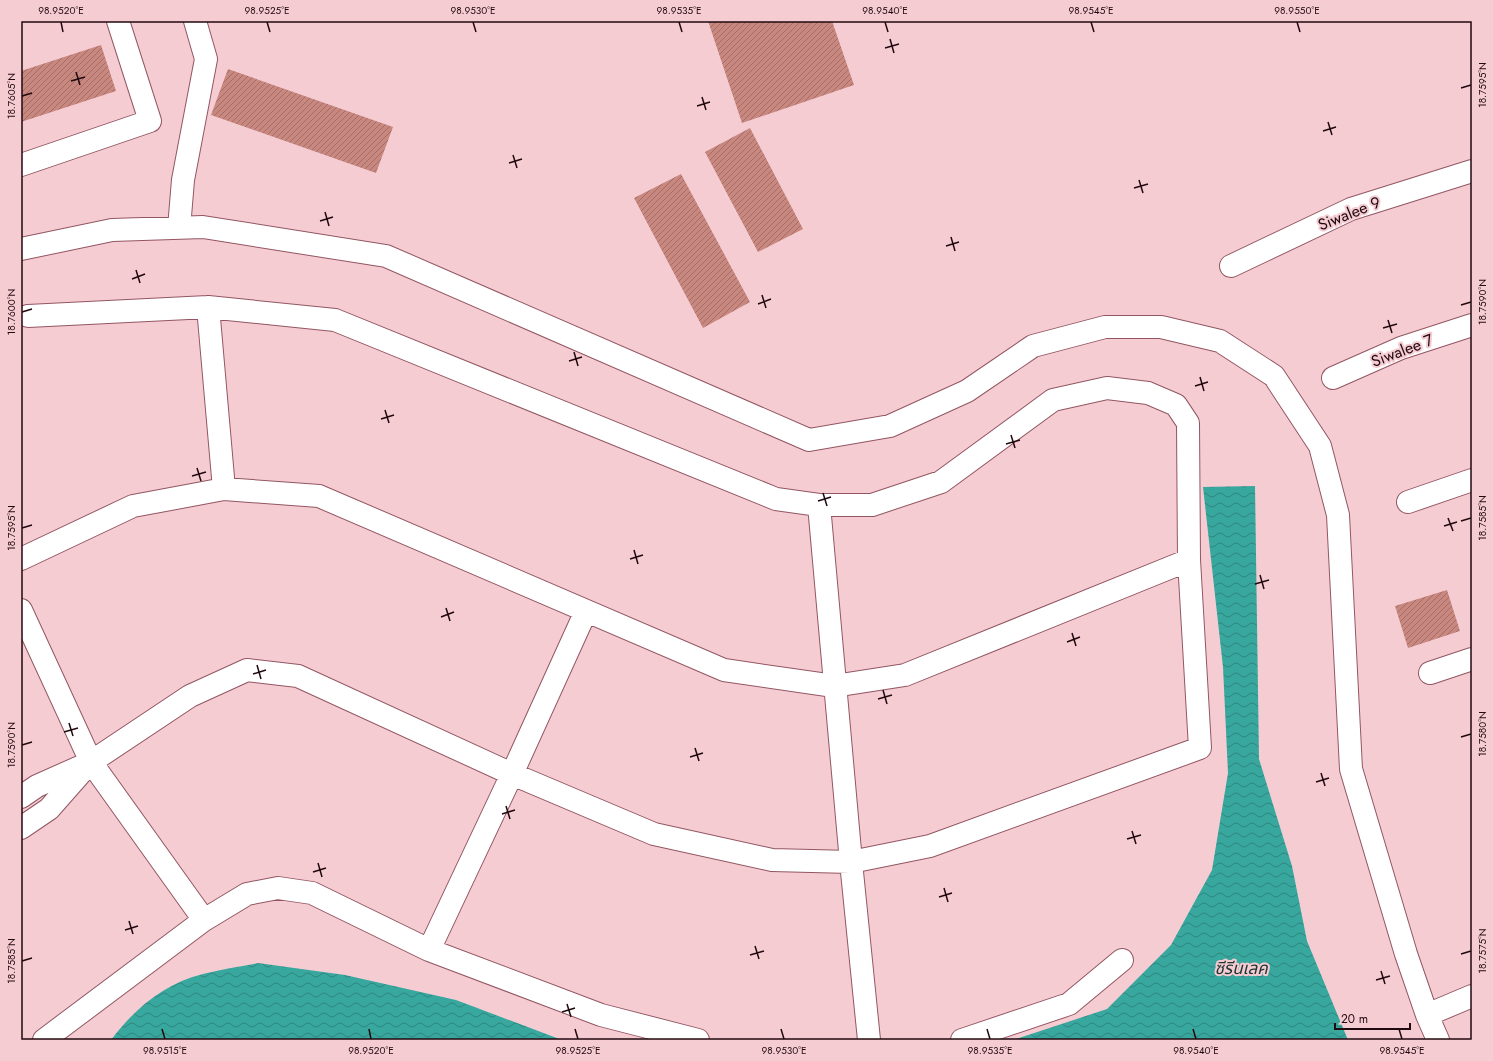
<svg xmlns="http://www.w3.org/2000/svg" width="1493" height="1061" font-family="Jost,'Noto Sans Thai',sans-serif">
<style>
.water{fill:url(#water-waves)}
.building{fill:url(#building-hatch)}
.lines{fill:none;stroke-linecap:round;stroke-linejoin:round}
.minor-casing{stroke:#925662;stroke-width:24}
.minor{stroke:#fff;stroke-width:22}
.ticks{fill:none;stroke:#20090f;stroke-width:1.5}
.labels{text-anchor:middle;stroke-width:4;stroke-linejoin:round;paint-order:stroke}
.street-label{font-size:16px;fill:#20090f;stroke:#f6ccd3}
.water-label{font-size:17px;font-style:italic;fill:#1d3533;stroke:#f6ccd3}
.neatline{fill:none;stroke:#20090f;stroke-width:1.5}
.ticks-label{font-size:10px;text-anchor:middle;fill:#20090f}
</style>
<defs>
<pattern id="water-waves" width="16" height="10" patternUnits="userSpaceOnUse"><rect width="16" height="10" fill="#38a79e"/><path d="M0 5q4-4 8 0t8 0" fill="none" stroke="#2f867f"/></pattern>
<pattern id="building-hatch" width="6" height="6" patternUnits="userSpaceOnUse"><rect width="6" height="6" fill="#c8887f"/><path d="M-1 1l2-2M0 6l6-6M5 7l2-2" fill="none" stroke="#a26d66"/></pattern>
</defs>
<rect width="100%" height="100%" fill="#f6ccd3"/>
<path class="water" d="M1255,486L1259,759L1292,866L1307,941L1348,1040H1013L1107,1009L1171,945L1212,870L1228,773L1223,667L1203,487Z
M258,963L345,975L456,1000L562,1040H111C134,1009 165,983 203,974C221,969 240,967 258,963Z"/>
<path class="building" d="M708,21H832L854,85L742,123Z
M101,45L116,91L21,122V71Z
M228,69L393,127L376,173L211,115Z
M750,128L803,229L758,252L705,152Z
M681,174L750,302L703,328L634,198Z
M1447,590L1460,631L1408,648L1395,606Z"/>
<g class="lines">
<g class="minor-casing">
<path id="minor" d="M21,165L150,121L118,21
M179,228L183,180L206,59L195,21
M21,249L112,230L203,227L386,256L809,440L890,426L967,391L1033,346L1105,327H1161L1220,341L1274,376L1320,446L1338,515L1351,769L1406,954L1427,1015L1438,1040
M1231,266L1351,209L1472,171
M208,307L224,489
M1333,378L1401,348L1472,325
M1408,502L1472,480
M819,505L851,862L869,1040
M21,559L133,506L224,489L319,496L724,670L834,686L905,675L1189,560
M21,610L91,762L204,920
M1430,673L1472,659
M21,797L37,786L91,762L190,696L247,670L298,676L512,774L654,834L772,860L851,862L930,846L1200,748L1189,560L1188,423L1176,405L1148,393L1107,388L1053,400L941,482L872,505H819L776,499L335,320L208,307L28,316
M21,828L49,809L86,767
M429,950L512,774L586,611
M1427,1015L1472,996
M44,1040L204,920L247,894L278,888L312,893L429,950L601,1015L698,1040
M962,1040L1069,1004L1122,960"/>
</g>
<use href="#minor" class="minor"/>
</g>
<path class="ticks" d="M61,22L63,32M267,22L270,32M473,22L476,32M679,22L682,32M885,22L888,32M1091,22L1094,32M1297,22L1300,32M890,39L894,53M885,48L899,44M76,72L80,85M71,81L85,77M1461,88L1471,85M22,96L32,93M702,97L706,110M697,106L710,102M1328,122L1332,135M1323,131L1336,127M513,155L517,168M509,163L522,159M1139,180L1143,193M1134,188L1148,184M325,212L329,226M320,221L333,217M951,237L955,251M946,246L959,242M136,270L140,283M132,279L145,274M762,295L766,308M758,304L771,299M1461,305L1471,302M22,312L32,309M1388,320L1392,333M1383,328L1397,324M574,352L578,366M569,361L582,357M1200,377L1204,391M1195,386L1208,382M385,410L389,423M381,419L394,415M1011,435L1015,448M1006,444L1020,440M197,468L201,481M192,476L206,472M823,493L827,506M818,501L831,497M1448,518L1453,531M1461,521L1471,518M1444,526L1457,522M22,528L32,525M634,550L638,564M630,559L643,555M1260,575L1264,589M1255,584L1269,580M446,608L450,621M441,617L454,612M1072,633L1076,646M1067,642L1080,637M257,665L261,679M253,674L266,670M883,690L887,704M878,699L892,695M69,723L73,736M64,732L78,728M1461,737L1471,734M22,745L32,742M695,748L699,761M690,757L703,753M1321,773L1325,786M1316,782L1329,778M506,806L510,819M502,814L515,810M1132,831L1136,844M1127,839L1141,835M318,863L322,877M313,872L326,868M944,888L948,902M939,897L952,893M129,921L133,934M125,930L138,926M755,946L759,959M1461,954L1471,951M750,955L764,951M22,961L32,958M1381,971L1385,984M1376,980L1390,976M567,1004L571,1017M562,1012L575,1008M162,1029L165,1039M369,1029L371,1039M575,1029L578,1039M781,1029L784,1039M987,1029L990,1039M1193,1029L1196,1039M1399,1029L1402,1039"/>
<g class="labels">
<g class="street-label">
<text transform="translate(1349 213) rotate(-22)" y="6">Siwalee 9</text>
<text transform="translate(1402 350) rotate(-21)" y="6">Siwalee 7</text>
</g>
<g class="water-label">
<text x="1241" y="974">ซีรีนเลค</text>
</g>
</g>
<rect width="1493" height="1061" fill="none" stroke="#f6ccd3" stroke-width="44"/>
<path d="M1335 1023v6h75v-6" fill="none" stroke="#20090f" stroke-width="2"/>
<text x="1341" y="1023" font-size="12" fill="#20090f" stroke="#f6ccd3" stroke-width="3" paint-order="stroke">20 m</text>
<rect x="22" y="22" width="1449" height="1017" class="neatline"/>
<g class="ticks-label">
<text x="61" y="14">98.9520°E</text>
<text x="267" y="14">98.9525°E</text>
<text x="473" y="14">98.9530°E</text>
<text x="679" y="14">98.9535°E</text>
<text x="885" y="14">98.9540°E</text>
<text x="1091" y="14">98.9545°E</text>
<text x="1297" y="14">98.9550°E</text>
<text transform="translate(1482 85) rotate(-90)" y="4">18.7595°N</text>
<text transform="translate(11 96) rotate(-90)" y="4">18.7605°N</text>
<text transform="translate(1482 302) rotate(-90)" y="4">18.7590°N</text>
<text transform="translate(11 312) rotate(-90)" y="4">18.7600°N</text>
<text transform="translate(1482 518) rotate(-90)" y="4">18.7585°N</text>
<text transform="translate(11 528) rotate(-90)" y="4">18.7595°N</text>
<text transform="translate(1482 734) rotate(-90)" y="4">18.7580°N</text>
<text transform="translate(11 745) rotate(-90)" y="4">18.7590°N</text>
<text transform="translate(1482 951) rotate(-90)" y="4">18.7575°N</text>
<text transform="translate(11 961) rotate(-90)" y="4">18.7585°N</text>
<text x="165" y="1054">98.9515°E</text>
<text x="371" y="1054">98.9520°E</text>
<text x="578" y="1054">98.9525°E</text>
<text x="784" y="1054">98.9530°E</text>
<text x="990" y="1054">98.9535°E</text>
<text x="1196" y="1054">98.9540°E</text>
<text x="1402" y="1054">98.9545°E</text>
</g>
</svg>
